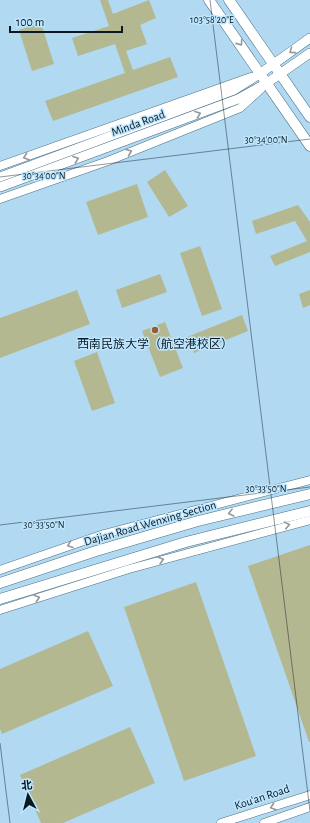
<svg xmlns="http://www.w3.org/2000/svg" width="310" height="823" font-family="'Alegreya Sans','Noto Sans SC',sans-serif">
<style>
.building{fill:#b3b891}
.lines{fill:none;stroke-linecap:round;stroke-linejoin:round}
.tertiary-casing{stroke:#4c7186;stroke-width:9}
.secondary-casing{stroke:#4c7186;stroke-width:10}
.primary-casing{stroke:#4c7186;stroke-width:11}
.tertiary{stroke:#fff;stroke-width:8}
.secondary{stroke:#fff;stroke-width:9}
.primary{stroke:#fff;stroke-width:10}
.oneway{stroke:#91989b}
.ticks{fill:none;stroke:#0a1921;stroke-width:1;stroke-opacity:0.45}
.poi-dot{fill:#9f5c2b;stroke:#bee6fe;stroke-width:1.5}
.labels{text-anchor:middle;stroke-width:3;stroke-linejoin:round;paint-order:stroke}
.street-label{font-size:12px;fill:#0a1921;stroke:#bee6fe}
.poi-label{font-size:12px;fill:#0a1921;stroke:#bee6fe}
.ticks-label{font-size:10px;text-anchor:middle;fill:#0a1921;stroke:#bee6fe;stroke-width:3;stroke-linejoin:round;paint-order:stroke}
</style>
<rect width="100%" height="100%" fill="#b1d9f1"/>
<path class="building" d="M100,0H108L113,14L149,0L156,18L140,25L147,44L126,51L133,70L170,57L178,77L53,121L45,101L125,73L115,44L78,56L72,38L109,26Z
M41,23L54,64L32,71L19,30Z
M165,170L188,206L169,217L147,182Z
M137,184L148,217L98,235L86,202Z
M298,205L310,222V252L275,266L270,256L307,241L295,221L256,234L252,221Z
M200,246L222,309L202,316L180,253Z
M160,274L167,292L122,308L116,290Z
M77,290L90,324L0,358V318Z
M310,290V305L303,308L299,294Z
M242,315L248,331L194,353L187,337Z
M165,322L183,368L160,377L142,331Z
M97,352L115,403L92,411L74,361Z
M310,545V742H309L248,566Z
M196,582L256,756L184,781L124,607Z
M88,631L113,686L2,734L0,729V669Z
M130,727L155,783L63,823H41L20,775Z"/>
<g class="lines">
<g class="tertiary-casing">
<path id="tertiary" d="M0,166L251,77
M0,199L108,161L240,108L261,89
M0,570L104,534L310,480
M0,610L129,569L310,520
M221,823L310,795
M264,823L310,807"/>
</g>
<g class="secondary-casing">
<path id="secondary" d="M0,177L234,90L261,73L310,38
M0,187L238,99L267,83L310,53"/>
</g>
<g class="primary-casing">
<path id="primary" d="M209,0L310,146
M229,0L310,117
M0,583L96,551L198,521L310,494
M0,599L186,542L310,511"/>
</g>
<use href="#tertiary" class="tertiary"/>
<use href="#secondary" class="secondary"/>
<use href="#primary" class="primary"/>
</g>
<defs><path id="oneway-chevron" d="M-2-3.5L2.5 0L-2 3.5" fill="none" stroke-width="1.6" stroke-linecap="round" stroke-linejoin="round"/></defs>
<g class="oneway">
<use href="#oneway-chevron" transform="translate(240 43) rotate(55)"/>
<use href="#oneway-chevron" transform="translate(292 51) rotate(144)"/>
<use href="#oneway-chevron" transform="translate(198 114) rotate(-20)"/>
<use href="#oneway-chevron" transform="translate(129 152) rotate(-22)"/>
<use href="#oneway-chevron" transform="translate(26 157) rotate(161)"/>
<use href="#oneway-chevron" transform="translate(76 159) rotate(-20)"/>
<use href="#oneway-chevron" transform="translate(231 513) rotate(166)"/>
<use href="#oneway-chevron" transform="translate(287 525) rotate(-13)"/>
<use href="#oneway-chevron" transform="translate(70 545) rotate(160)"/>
<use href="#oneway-chevron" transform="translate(161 560) rotate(-16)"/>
<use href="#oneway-chevron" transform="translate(37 598) rotate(-18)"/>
<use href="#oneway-chevron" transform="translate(273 807) rotate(162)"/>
</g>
<path class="ticks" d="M210,0L310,811M0,177L310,139M0,525L310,487M0,743L10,823"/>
<circle class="poi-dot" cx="155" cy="330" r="4"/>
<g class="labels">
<g class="street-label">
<text transform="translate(138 123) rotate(-20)" y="4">Minda Road</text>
<text transform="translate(150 523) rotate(-16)" y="4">Dajian Road Wenxing Section</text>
<text transform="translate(262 797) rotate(-18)" y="4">Kou'an Road</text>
</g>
<g class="poi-label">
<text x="155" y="348">西南民族大学（航空港校区）</text>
</g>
</g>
<g class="ticks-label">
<text x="212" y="23">103°58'20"E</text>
<text x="266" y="143">30°34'00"N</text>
<text x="44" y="179">30°34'00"N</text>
<text x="266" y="492">30°33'50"N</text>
<text x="44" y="528">30°33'50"N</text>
</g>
<g transform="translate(28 795) rotate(353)" stroke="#bee6fe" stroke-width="3" paint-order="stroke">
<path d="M0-3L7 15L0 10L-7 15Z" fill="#0a1921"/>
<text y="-6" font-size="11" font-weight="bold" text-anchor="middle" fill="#0a1921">北</text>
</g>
<path d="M10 26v6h112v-6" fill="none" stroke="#0a1921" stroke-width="2"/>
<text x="16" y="26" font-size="12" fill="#0a1921" stroke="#bee6fe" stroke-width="3" paint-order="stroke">100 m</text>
</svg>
